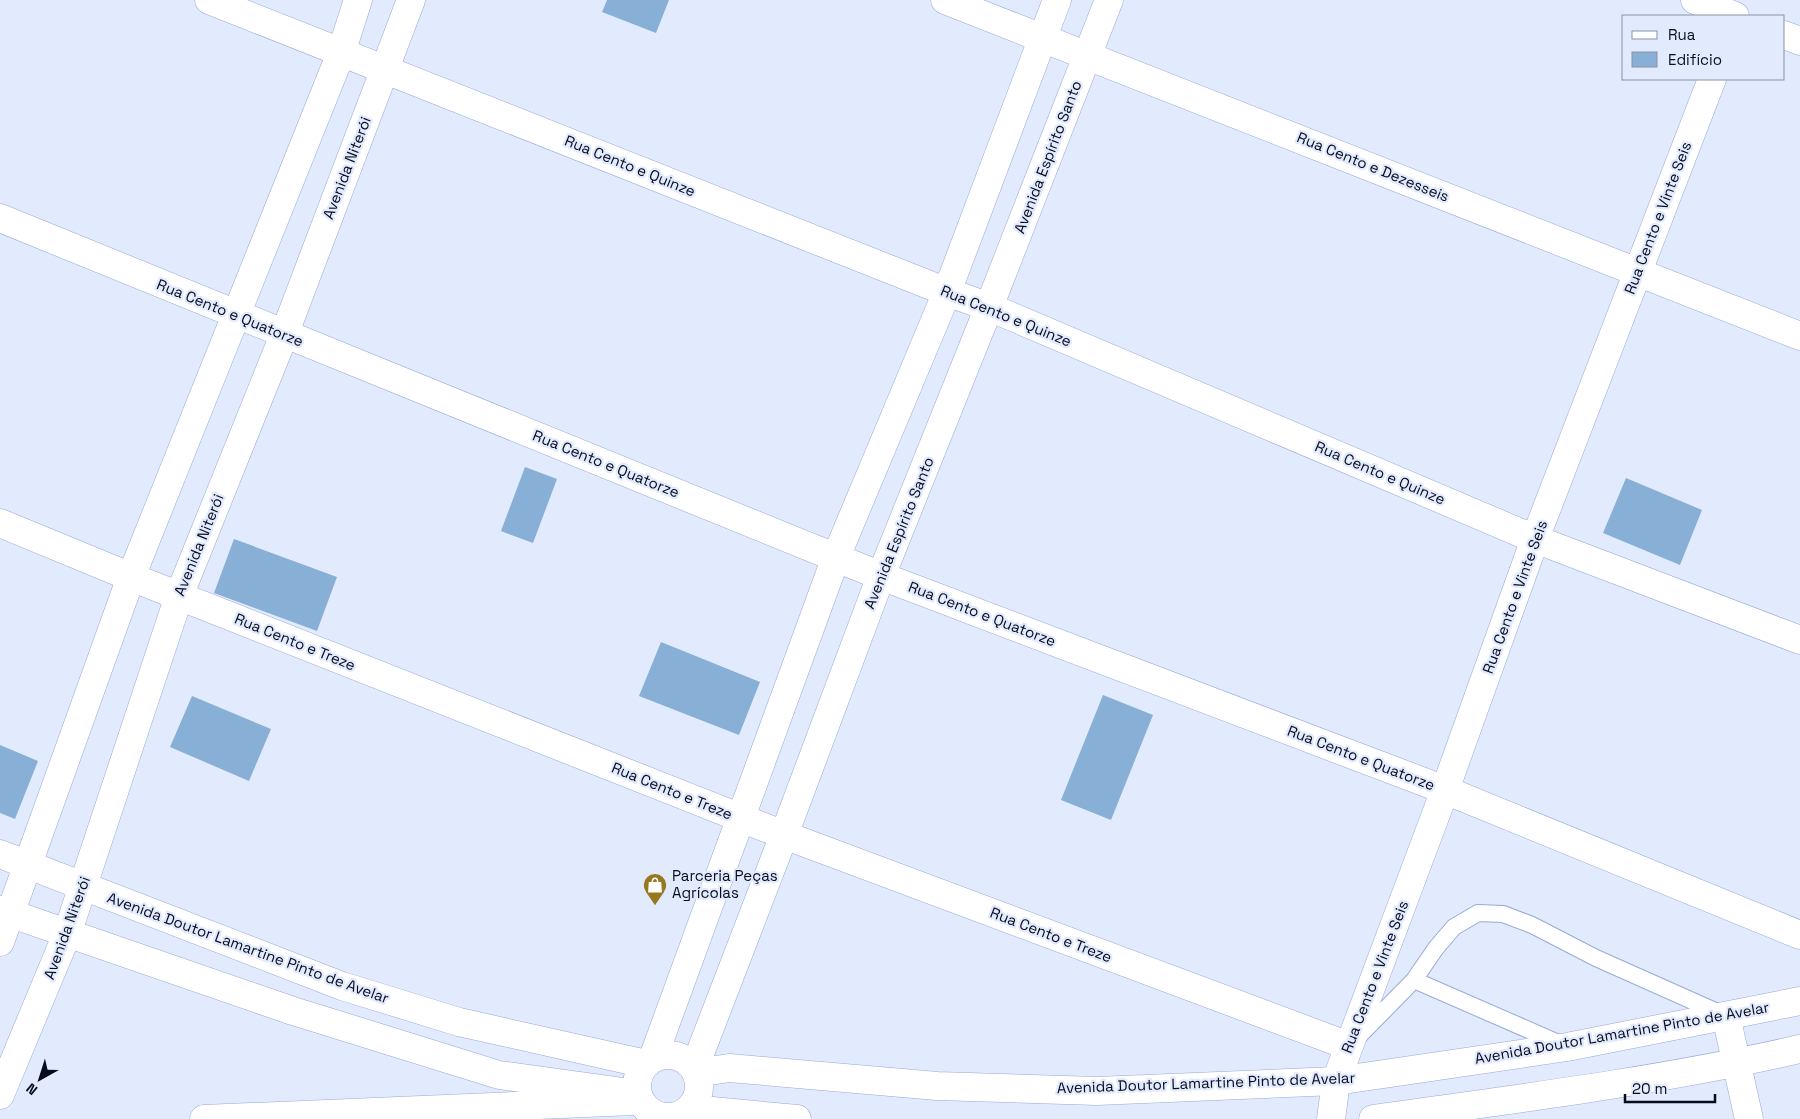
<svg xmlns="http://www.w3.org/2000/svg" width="1800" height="1119" font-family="'Space Grotesk',sans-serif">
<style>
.building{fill:#88afd5}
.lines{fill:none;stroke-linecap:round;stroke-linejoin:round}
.lane-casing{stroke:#98a9d7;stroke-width:18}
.street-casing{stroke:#98a9d7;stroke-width:29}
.secondary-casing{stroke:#98a9d7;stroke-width:29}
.lane{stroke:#fff;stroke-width:16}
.street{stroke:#fff;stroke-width:28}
.secondary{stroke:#fff;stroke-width:28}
.labels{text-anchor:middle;stroke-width:4.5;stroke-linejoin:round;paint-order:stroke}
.street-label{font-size:15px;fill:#070c1c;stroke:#e2eafe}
.poi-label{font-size:15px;fill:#070c1c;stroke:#e2eafe;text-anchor:start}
</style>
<rect width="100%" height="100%" fill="#e2eafe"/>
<path class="building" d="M607,0H669L656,33L602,12Z
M525,467L557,479L533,543L501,531Z
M1626,478L1702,510L1680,565L1603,533Z
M234,539L337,577L317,631L214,593Z
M661,642L760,682L739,735L639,696Z
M1103,695L1153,715L1111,820L1061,800Z
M192,696L271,729L249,781L170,747Z
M0,745L38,761L15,819L0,813Z"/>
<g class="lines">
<g class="lane-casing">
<path id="lane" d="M1414,980L1563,1045
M1358,1037L1414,980L1436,948L1454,927L1478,913L1503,914L1532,925L1596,958L1724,1015"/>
</g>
<g class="street-casing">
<path id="street" d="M209,0L947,292L989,307L1535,539L1800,640
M945,0L1800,336
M1695,0L1735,16
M1784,35L1800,41
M0,218L881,576L1445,790L1800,935
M0,523L131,577L784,835L1349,1046
M0,942L131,577L341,53L358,0
M1726,1016L1749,1119
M0,1095L67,934L179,596L284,335L411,0
M204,1119L634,1101
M1331,1119L1336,1081L1445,790L1535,539L1712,79"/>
</g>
<g class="secondary-casing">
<path id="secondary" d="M0,854L342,986L459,1022L646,1064
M0,910L293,1011L499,1075L638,1094
M637 1086a31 31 0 1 1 62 0a31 31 0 1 1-62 0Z
M653,1058L836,557L947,292L1057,0
M694,1069L784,835L881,576L989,307L1109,0
M697,1073L729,1068L937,1086L1097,1091L1336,1081L1567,1047L1800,1001
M691,1109L797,1119
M1373,1119C1516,1099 1660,1081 1800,1049"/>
</g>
<use href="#lane" class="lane"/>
<use href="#street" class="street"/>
<use href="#secondary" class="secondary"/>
</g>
<defs>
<g id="shop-pin" transform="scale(1.25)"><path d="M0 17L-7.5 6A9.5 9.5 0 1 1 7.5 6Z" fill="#977821" stroke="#e2eafe"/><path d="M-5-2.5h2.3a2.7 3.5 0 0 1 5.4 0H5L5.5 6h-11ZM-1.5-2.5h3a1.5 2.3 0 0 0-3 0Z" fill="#fff"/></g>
</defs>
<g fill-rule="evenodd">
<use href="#shop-pin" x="655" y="885"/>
</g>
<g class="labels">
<g class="street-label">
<text transform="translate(1048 157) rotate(-69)" y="5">Avenida Espírito Santo</text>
<text transform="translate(630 166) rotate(22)" y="5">Rua Cento e Quinze</text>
<text transform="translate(1373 167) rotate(22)" y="5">Rua Cento e Dezesseis</text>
<text transform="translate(347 168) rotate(-69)" y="5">Avenida Niterói</text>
<text transform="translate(1658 218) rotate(-69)" y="5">Rua Cento e Vinte Seis</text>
<text transform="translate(230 313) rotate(22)" y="5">Rua Cento e Quatorze</text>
<text transform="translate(1006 316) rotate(22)" y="5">Rua Cento e Quinze</text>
<text transform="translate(606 464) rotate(22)" y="5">Rua Cento e Quatorze</text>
<text transform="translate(1380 473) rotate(23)" y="5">Rua Cento e Quinze</text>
<text transform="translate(899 533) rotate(-68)" y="5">Avenida Espírito Santo</text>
<text transform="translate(199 545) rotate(-68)" y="5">Avenida Niterói</text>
<text transform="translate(1515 597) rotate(-70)" y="5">Rua Cento e Vinte Seis</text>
<text transform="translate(982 614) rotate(21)" y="5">Rua Cento e Quatorze</text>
<text transform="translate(295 642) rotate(22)" y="5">Rua Cento e Treze</text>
<text transform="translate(1361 758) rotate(21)" y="5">Rua Cento e Quatorze</text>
<text transform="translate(672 791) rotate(22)" y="5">Rua Cento e Treze</text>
<text transform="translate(67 928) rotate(-70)" y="5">Avenida Niterói</text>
<text transform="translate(1051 935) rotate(21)" y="5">Rua Cento e Treze</text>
<text transform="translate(248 948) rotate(20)" y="5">Avenida Doutor Lamartine Pinto de Avelar</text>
<text transform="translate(1375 977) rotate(-69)" y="5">Rua Cento e Vinte Seis</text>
<text transform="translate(1622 1033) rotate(-10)" y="5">Avenida Doutor Lamartine Pinto de Avelar</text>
<text transform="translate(1206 1083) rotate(-2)" y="5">Avenida Doutor Lamartine Pinto de Avelar</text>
</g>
<g class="poi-label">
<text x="672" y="881">Parceria Peças<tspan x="672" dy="17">Agrícolas</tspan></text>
</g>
</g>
<rect x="1622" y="15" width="162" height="65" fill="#e2eafe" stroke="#8a91a4"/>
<rect x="1632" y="31" width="25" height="8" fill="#ffffff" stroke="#8a91a4"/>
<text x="1668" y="40" font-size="15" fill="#070c1c">Rua</text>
<rect x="1632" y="52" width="25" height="15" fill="#88afd5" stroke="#8a91a4"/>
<text x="1668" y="65" font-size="15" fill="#070c1c">Edifício</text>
<g transform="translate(40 1079) rotate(219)" stroke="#e2eafe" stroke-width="4" paint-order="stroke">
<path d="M0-4L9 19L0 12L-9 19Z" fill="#070c1c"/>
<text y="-8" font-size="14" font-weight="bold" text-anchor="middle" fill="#070c1c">N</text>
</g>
<path d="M1625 1094v8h90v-8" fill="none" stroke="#070c1c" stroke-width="2.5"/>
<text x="1632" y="1094" font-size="15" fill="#070c1c" stroke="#e2eafe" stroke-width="4" paint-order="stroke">20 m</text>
</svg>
